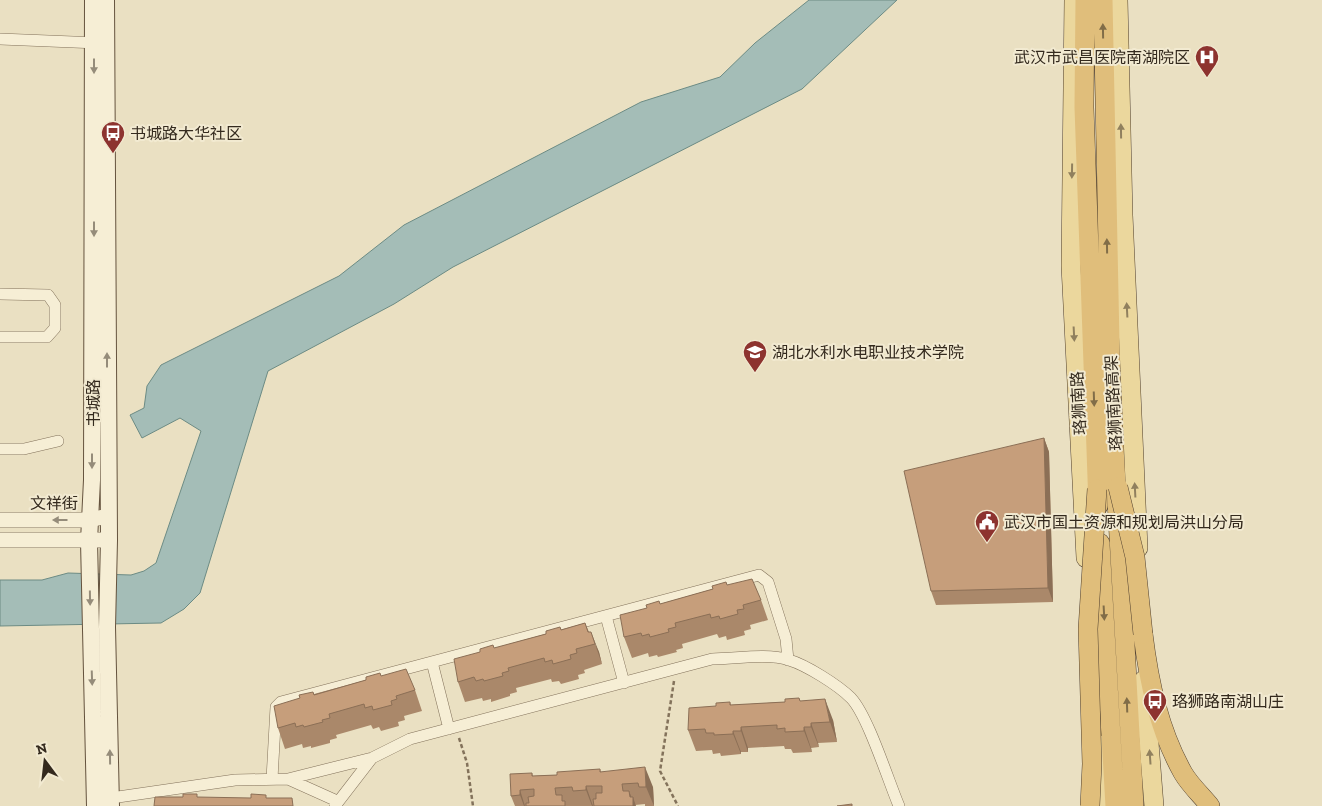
<svg xmlns="http://www.w3.org/2000/svg" width="1322" height="806" font-family="'Zilla Slab','Noto Sans SC',serif">
<style>
.water{fill:#a4bdb7;stroke:#6c8b84}
.lines{fill:none;stroke-linecap:round;stroke-linejoin:round}
.minor-casing{stroke:#83725b;stroke-width:12}
.tertiary-casing{stroke:#83725b;stroke-width:16}
.secondary-casing{stroke:#65533e;stroke-width:18}
.primary-casing{stroke:#51402f;stroke-width:20}
.trunk-casing{stroke:#51402f;stroke-width:20}
.path{stroke:#83725b;stroke-width:2.5;stroke-dasharray:4 2.5;stroke-linecap:butt}
.minor{stroke:#f6eed5;stroke-width:11}
.tertiary{stroke:#f6eed5;stroke-width:15}
.secondary{stroke:#f6eed5;stroke-width:16}
.primary{stroke:#ebd79d;stroke-width:19}
.trunk{stroke:#e0be7b;stroke-width:19}
.trunk-bridge-casing{stroke:#51402f;stroke-width:20;stroke-linecap:butt}
.trunk-bridge{stroke:#e0be7b;stroke-width:19}
.wall{fill:#aa886a}
.shaded-wall{fill:#8b6f56}
.building{fill:#c69e7b;stroke:#8b6f56}
.oneway{fill:#816d48}
.oneway2{fill:#958c7a}
.oneway3{fill:#90805e}
.labels{text-anchor:middle;stroke-width:4;stroke-linejoin:round;paint-order:stroke}
.poi-label{font-size:16px;fill:#342a1e;stroke:#f2ead1;text-anchor:start}
.street-label{font-size:16px;fill:#342a1e;stroke:#f2ead1}
</style>
<rect width="100%" height="100%" fill="#eae0c2"/>
<path class="water" d="M809,0H897L802,89L453,267L394,304L268,371L200,593L184,609L161,623L0,626V580H42L68,573L131,575L144,571L156,563L201,431L180,418L142,438L130,415L144,408L147,386L161,365L339,276L404,225L641,102L720,77L755,43Z"/>
<g class="lines">
<g class="minor-casing">
<path id="minor" d="M0,39L98,43
M0,294L48,295L55,305V328L47,337H0
M0,449H24L58,441
M606,616L624,683
M432,662L449,729
M272,779L276,707L281,702L759,575L768,582L786,639L788,660
M288,779L337,801
M111,798L235,780L288,779L372,758L410,739L712,659C736,659 766,653 789,660C806,665 838,685 851,698C868,716 888,780 899,806
M335,806L372,758"/>
</g>
<g class="tertiary-casing">
<path id="tertiary" d="M0,520H89L108,516
M0,540H109"/>
</g>
<g class="secondary-casing">
<path id="secondary" d="M93,0L92,480L89,541L95,806
M106,0L109,540L107,627L111,806"/>
</g>
<g class="primary-casing">
<path id="primary" d="M1074,0L1071,266L1086,558
M1118,0L1123,215L1138,548
M1144,680L1154,806
M1099,745L1104,806"/>
</g>
<g class="trunk-casing">
<path id="trunk" d="M1085,0L1084,107L1098,506
M1103,0L1111,393L1134,806
M1100,543L1115,806
M1143,634C1149,683 1159,730 1183,773C1190,785 1201,795 1210,806"/>
</g>
<path class="path" d="M674,681L660,771L678,806
M459,738L467,763L473,806"/>
<use href="#minor" class="minor"/>
<use href="#tertiary" class="tertiary"/>
<use href="#secondary" class="secondary"/>
<use href="#primary" class="primary"/>
<use href="#trunk" class="trunk"/>
<g class="trunk-bridge-casing">
<path id="trunk-bridge" d="M1118,487L1135,557L1143,634
M1090,806L1092,764L1088,629L1097,489"/>
</g>
<use href="#trunk-bridge" class="trunk-bridge"/>
</g>
<path class="wall" d="M1044,438L1049,452L1053,602L936,605L931,591Z
M727,585L761,600L768,620L750,625L751,629L744,631L745,635L727,640L726,636L719,638L717,634L682,644L683,648L676,650L677,652L658,657L657,655L649,657L648,653L632,658L624,637L660,604Z
M585,623L589,632L599,652L602,664L584,670L585,673L578,675L579,679L561,684L559,681L552,682L551,679L516,688L517,692L510,694V696L491,702V699L483,701L482,698L465,702L458,682L480,652Z
M381,676L415,690L422,711L404,716L405,720L398,722L399,726L381,731L379,727L373,729L371,725L336,735L337,738L330,740V743L311,748V746L303,748L302,744L285,749L278,728L314,694Z
M799,698L800,701L833,720L837,742L818,743L819,747L811,748L812,752L793,753L791,749H785L784,746L748,748V752H741V754L721,756L720,753L713,754L712,750L696,751L688,730L716,706L730,702L731,705L785,702Z
M600,769L601,772L653,787L654,806H645V804L635,805L636,806H515L511,796L532,773L533,776L557,775Z"/>
<path class="shaded-wall" d="M1044,438L1049,452L1053,602L1048,588Z
M591,632L599,652L602,664L595,644Z
M825,699L833,720L837,742L830,722Z
M811,723L818,743L819,747L811,727Z
M741,727L748,748V752L741,731Z
M804,727L811,748L812,752L804,731Z
M733,731L741,752V754L733,734Z
M645,767L653,787L654,806L646,787Z
M586,786L593,806H592L586,790Z
M520,790L525,806H524L520,795Z
M629,791L633,801V797L636,806H633L630,797Z"/>
<path class="building" d="M1044,438L1048,588L931,591L904,471Z
M752,579L761,600L743,605L744,609L737,610L738,614L720,619L719,616L711,618L710,614L675,623L676,627L668,629L669,632L650,637L649,634L642,636L641,633L624,637L620,615L647,608L646,605L659,601L660,604L713,589L712,586L726,582L727,585Z
M585,623L588,632H591L595,644L576,649L577,653L570,655L571,659L553,664L552,660L545,662L544,658L508,668L509,671L502,673L503,676L484,681L483,679L476,681L474,677L458,682L454,659L480,652V649L493,645L494,648L546,634V631L560,627L561,630Z
M406,669L415,690L396,696L397,699L391,701L392,705L373,710L372,706L365,708L364,704L329,714L330,718L322,720L323,722L304,727L303,725L296,727L295,723L278,728L274,706L300,698L299,695L313,692L314,695L366,680V677L380,673L381,676Z
M799,698L800,701L825,699L830,722L811,723V727H804V731L785,732V728L777,729V725L741,727V731H733V734L714,735V733H706L705,729L688,730L689,708L716,706V703L730,702V705L785,702V699Z
M645,767L646,787H639L638,783L622,784L623,791H629L630,797H633V806H594L593,799H596V793H602V786H586V790L573,791L572,787L555,788L556,795H562V801H565V806H526V803H529L528,797L534,796V789L520,790V795L511,796L510,774L532,773V776L557,775V772L600,769V772Z
M183,794H197V797L251,798V794L266,795V798H292L293,806H154L155,797H183Z
M852,804V806H837Z"/>
<defs><path id="oneway-solid" d="M-6-.8H1V-3.2L6.5 0L1 3.2V.8H-6Z" transform="scale(1.25)"/></defs>
<g class="oneway">
<use href="#oneway-solid" transform="translate(1103 31) rotate(-91)"/>
<use href="#oneway-solid" transform="translate(1107 246) rotate(-91)"/>
<use href="#oneway-solid" transform="translate(1094 399) rotate(88)"/>
<use href="#oneway-solid" transform="translate(1104 613) rotate(87)"/>
<use href="#oneway-solid" transform="translate(1127 705) rotate(-92)"/>
</g>
<g class="oneway2">
<use href="#oneway-solid" transform="translate(94 66) rotate(90)"/>
<use href="#oneway-solid" transform="translate(94 229) rotate(90)"/>
<use href="#oneway-solid" transform="translate(107 360) rotate(-90)"/>
<use href="#oneway-solid" transform="translate(92 461) rotate(90)"/>
<use href="#oneway-solid" transform="translate(60 520) rotate(180)"/>
<use href="#oneway-solid" transform="translate(90 598) rotate(89)"/>
<use href="#oneway-solid" transform="translate(92 678) rotate(88)"/>
<use href="#oneway-solid" transform="translate(110 757) rotate(-91)"/>
</g>
<g class="oneway3">
<use href="#oneway-solid" transform="translate(1121 131) rotate(-91)"/>
<use href="#oneway-solid" transform="translate(1072 171) rotate(91)"/>
<use href="#oneway-solid" transform="translate(1127 310) rotate(-93)"/>
<use href="#oneway-solid" transform="translate(1074 334) rotate(87)"/>
<use href="#oneway-solid" transform="translate(1135 490) rotate(-93)"/>
<use href="#oneway-solid" transform="translate(1150 757) rotate(-94)"/>
</g>
<defs>
<g id="hospital-pin" transform="scale(1.25)"><path d="M0 17L-7.5 6A9.5 9.5 0 1 1 7.5 6Z" fill="#8d332f" stroke="#f2ead1"/><path d="M-5-5h3v3.5h4V-5h3V5h-3V1.5h-4V5h-3Z" fill="#fff"/></g>
<g id="bus-pin" transform="scale(1.25)"><path d="M0 17L-7.5 6A9.5 9.5 0 1 1 7.5 6Z" fill="#8d332f" stroke="#f2ead1"/><path d="M-5-6H5V4H4V6H2V4H-2V6H-4V4H-5ZM-3.5-4V0h7V-4ZM-3.5 1.2v1.5H-2V1.2ZM2 1.2v1.5H3.5V1.2Z" fill="#fff"/></g>
<g id="university-pin" transform="scale(1.25)"><path d="M0 17L-7.5 6A9.5 9.5 0 1 1 7.5 6Z" fill="#8d332f" stroke="#f2ead1"/><path d="M0-5L7-2L0 1L-7-2ZM-4 1L0 2.5L4 1V4Q0 6-4 4Z" fill="#fff"/></g>
<g id="civic-pin" transform="scale(1.25)"><path d="M0 17L-7.5 6A9.5 9.5 0 1 1 7.5 6Z" fill="#8d332f" stroke="#f2ead1"/><path d="M-.6-6.5H3V-4.5H.6V-3L4-1V1h2V6H-6V1h2V-1L-.6-3ZM-1.2 2.5V6h2.4V2.5Z" fill="#fff"/></g>
</defs>
<g fill-rule="evenodd">
<use href="#hospital-pin" x="1207" y="57"/>
<use href="#bus-pin" x="113" y="133"/>
<use href="#university-pin" x="755" y="352"/>
<use href="#civic-pin" x="987" y="522"/>
<use href="#bus-pin" x="1155" y="701"/>
</g>
<g class="labels">
<g class="poi-label">
<text x="1190" y="63" text-anchor="end">武汉市武昌医院南湖院区</text>
<text x="130" y="139">书城路大华社区</text>
<text x="772" y="358">湖北水利水电职业技术学院</text>
<text x="1004" y="528">武汉市国土资源和规划局洪山分局</text>
<text x="1172" y="707">珞狮路南湖山庄</text>
</g>
<g class="street-label">
<text transform="translate(93 403) rotate(-90)" y="6">书城路</text>
<text transform="translate(1078 403) rotate(-93)" y="6">珞狮南路</text>
<text transform="translate(1113 403) rotate(-93)" y="6">珞狮南路高架</text>
<text x="54" y="509">文祥街</text>
</g>
</g>
<g transform="translate(45 761) rotate(345)" stroke="#f2ead1" stroke-width="4" paint-order="stroke">
<path d="M0-4L9 19L0 12L-9 19Z" fill="#342a1e"/>
<text y="-8" font-size="14" font-weight="bold" text-anchor="middle" fill="#342a1e">N</text>
</g>
</svg>
